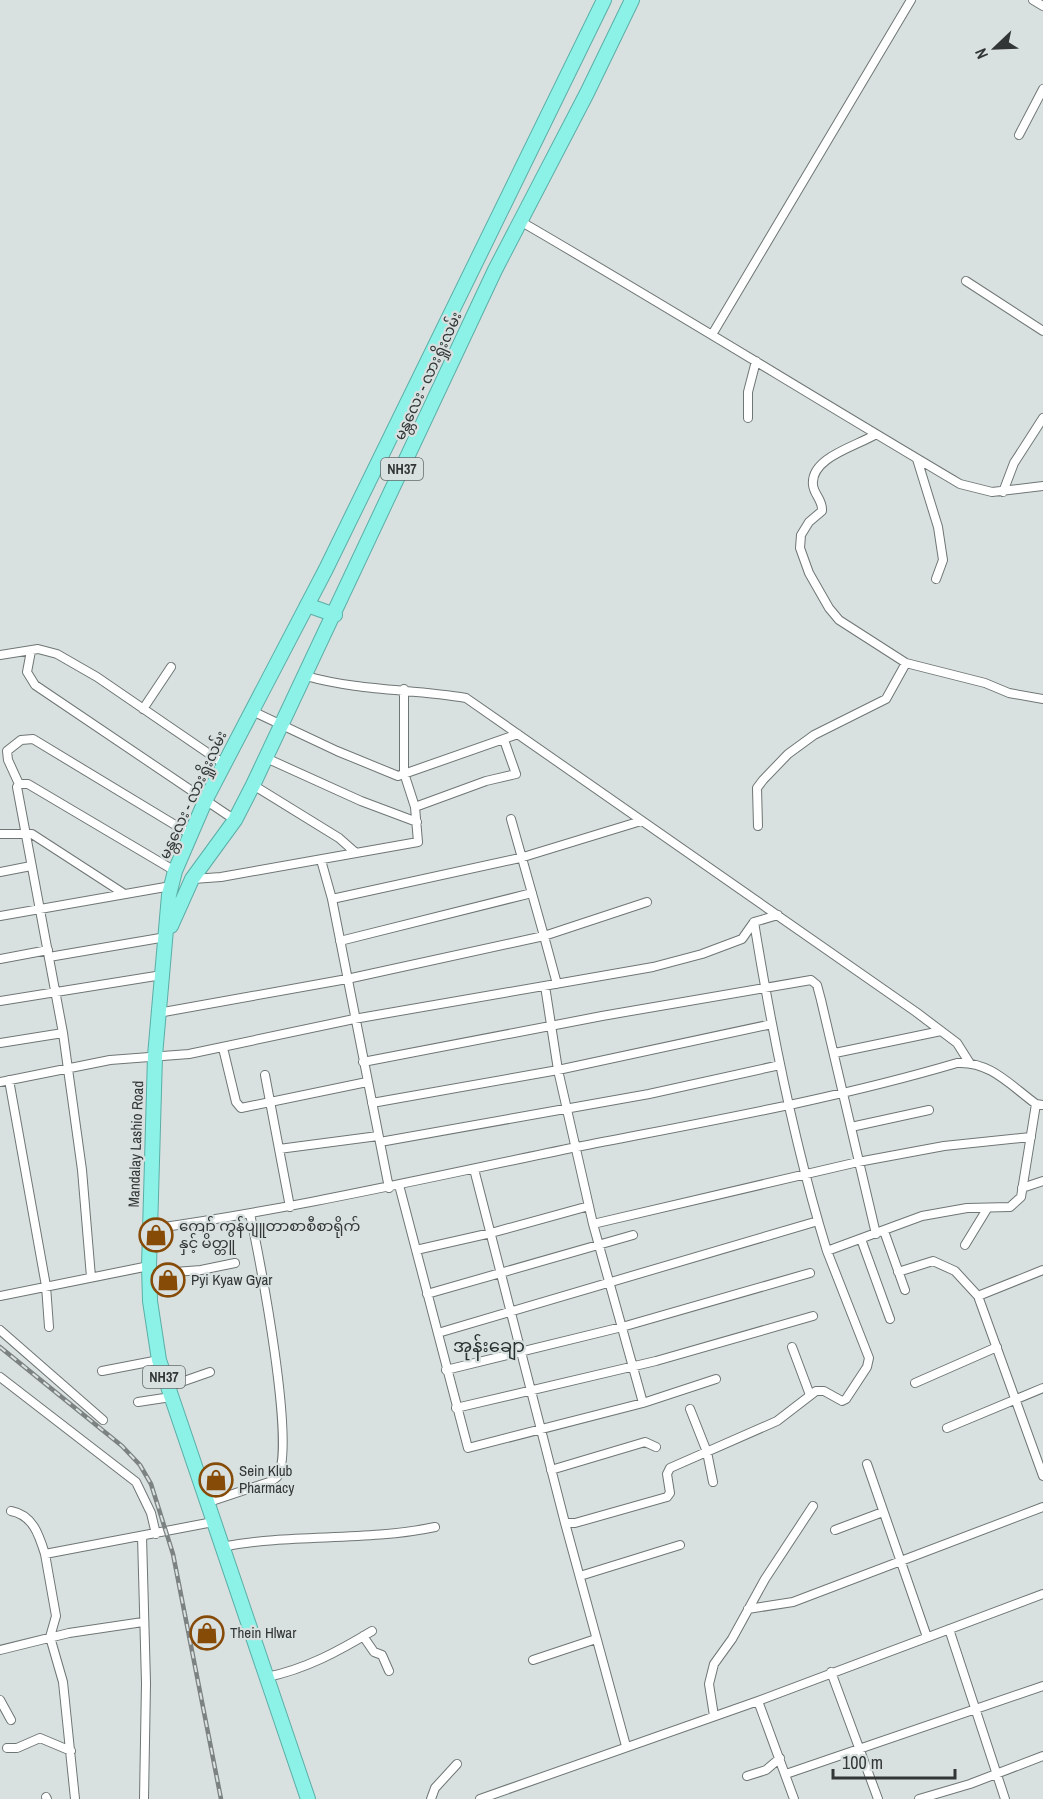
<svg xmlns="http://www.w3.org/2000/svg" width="1043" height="1799" font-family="'Archivo Narrow','Noto Sans Myanmar',sans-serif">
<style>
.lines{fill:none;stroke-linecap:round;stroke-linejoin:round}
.minor-casing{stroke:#6f7675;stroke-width:10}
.trunk-casing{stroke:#5baea6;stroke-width:16}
.minor{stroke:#fff;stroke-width:8}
.trunk{stroke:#8cf2e8;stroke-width:14}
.rail-casing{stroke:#7c8181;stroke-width:4.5}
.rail{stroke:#d8e1e0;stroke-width:2;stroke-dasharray:7;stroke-linecap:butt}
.labels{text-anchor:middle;stroke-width:4.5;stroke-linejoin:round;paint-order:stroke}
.shield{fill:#d8e1e0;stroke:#646969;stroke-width:1.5}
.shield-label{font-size:14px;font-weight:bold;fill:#333636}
.street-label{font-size:15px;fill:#333636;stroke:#d8e1e0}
.poi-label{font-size:15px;fill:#333636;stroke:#d8e1e0;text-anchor:start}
.quarter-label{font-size:18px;fill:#29302f;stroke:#d8e1e0}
</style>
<rect width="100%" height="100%" fill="#d8e1e0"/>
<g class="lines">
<g class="minor-casing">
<path id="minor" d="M1033,0L1043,6
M1019,135L1043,89
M520,221C668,307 813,397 960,484L992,492L1043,486
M966,281L1043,331
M713,333L911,0
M748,418V392L756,361
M876,434C858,446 810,457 813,485C814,495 823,500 822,511L809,522L801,535L800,548L809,573L829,608L839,620L906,663L985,683L1009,693L1043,699
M917,459L938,527L943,560L936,579
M1003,492L1014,463L1043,418
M31,651L27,672L35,685L235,820
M0,655L38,649L57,654L97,677L224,764
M306,676C359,691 412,689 466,698L916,1012L957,1043L969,1062
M143,709L171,667
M252,711L337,751L398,776L518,734
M266,758L361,801L417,822
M19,784L8,760L7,751L21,740L33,739L190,834
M415,807L486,781L516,774L504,740
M511,819L544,936L647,902
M758,826L757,788L763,780L788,754L814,735L886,699L906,663
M0,834H32L123,893
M356,853L418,842L415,807L404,773V689
M321,860L332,899L389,1188
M0,872L31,866
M193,879L221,877L356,853L339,838L253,785
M332,899L520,858L641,821
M0,916L171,886
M754,922C772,1033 794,1144 827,1251
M340,941L532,893
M49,957L166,937
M0,959L48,950
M545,986L558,1070L593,1224L643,1403
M0,1001L162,975
M158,1013L347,979L544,936L557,984
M0,1043L63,1033
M223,1048L236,1102L241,1108L367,1082
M835,1053L941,1031
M363,1062L602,1016L811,980L817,985L821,1000L876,1234
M265,1075L290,1207
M9,1080L46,1286L49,1327
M0,1082L110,1060L189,1054L354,1019L653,967L702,954L742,939L754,922L778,915
M372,1103L558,1070L772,1024
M851,1127L929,1110
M380,1142L649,1094L780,1065
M279,1149L378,1136
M474,1169L565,1523L626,1746
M399,1185L468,1448L643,1403L716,1379
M1022,1188L1043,1181
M593,1224L858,1162L944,1146L1031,1137
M150,1229C294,1209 435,1176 577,1147C704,1122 832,1100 957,1063C990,1061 1010,1085 1036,1104L1043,1105
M884,1231L905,1290
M861,1239L890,1319
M965,1245L987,1209
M416,1250L491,1233L589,1206
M1043,1270L978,1296L1043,1476
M898,1272L933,1261L955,1271L978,1296
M149,1274L201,1270L235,1263
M91,1277L82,1170L63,1033L17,787L19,784H28L175,871
M427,1294L633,1235
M0,1296L149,1266
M0,1330L103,1420
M438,1333L818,1221
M792,1347L810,1395
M446,1370L622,1327L810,1273
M102,1371L159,1360
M0,1377L136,1482L151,1513L156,1534
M915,1383L997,1347
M167,1387L210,1372
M138,1402L171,1397
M456,1408L656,1361L813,1316
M690,1409L707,1452L713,1482
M947,1428L1043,1388
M867,1464L927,1637
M551,1470L645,1442L656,1447
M206,1503L269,1482C270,1482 276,1478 277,1477C297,1450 259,1254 250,1214
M11,1511C33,1515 39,1535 45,1554
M565,1523H575L667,1497L670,1493L667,1474L670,1468L777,1421L816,1391H824L842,1401L846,1399L867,1367L869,1358L827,1251L922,1216L967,1208L1010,1207L1021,1197L1036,1104
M835,1530L883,1512
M142,1536L146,1683L144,1799
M221,1547C292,1533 364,1542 435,1527
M580,1576L680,1545
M748,1609L793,1602L1043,1507
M949,1629L1005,1799
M363,1636L374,1652L382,1655L389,1671
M0,1650L69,1633L143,1622
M533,1660L596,1639
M831,1672L878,1799
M267,1677C306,1669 339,1651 372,1631
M0,1700L11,1720
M758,1701L794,1799
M714,1716L709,1684L714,1664L732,1639L765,1579L813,1506
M7,1748H17L40,1738L71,1751
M786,1774L1043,1686
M747,1776L766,1770L780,1758
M46,1797L47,1799
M75,1799L63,1682L50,1637L56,1616L45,1554L213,1522
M431,1799L435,1788L457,1764
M480,1799L758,1701L1043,1594
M919,1799L970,1784L1043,1756"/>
</g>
<g class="trunk-casing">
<path id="trunk" d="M307,605L335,615
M171,926L192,879L235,820L253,785L495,270L587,93L632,0
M308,1799L159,1360L150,1301L149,1266L155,1056L169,895L175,871L206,799L326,569L604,0"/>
</g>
<use href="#minor" class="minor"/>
<use href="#trunk" class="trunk"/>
<g class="rail-casing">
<path id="rail" d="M0,1347L122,1446L140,1465L151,1484L173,1554L221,1799"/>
</g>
<use href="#rail" class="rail"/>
</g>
<defs>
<g id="shop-ring" transform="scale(1.725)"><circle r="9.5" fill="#d8e1e0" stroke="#874b08" stroke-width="1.5"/><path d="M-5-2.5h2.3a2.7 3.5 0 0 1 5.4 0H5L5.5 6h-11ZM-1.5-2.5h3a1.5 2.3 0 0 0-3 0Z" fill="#874b08"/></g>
</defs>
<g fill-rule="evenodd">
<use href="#shop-ring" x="156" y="1235"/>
<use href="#shop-ring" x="168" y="1280"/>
<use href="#shop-ring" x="216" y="1480"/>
<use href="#shop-ring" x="207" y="1633"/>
</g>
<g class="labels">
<g class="shield">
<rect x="381" y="458" width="42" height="22" rx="4.5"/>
<rect x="143" y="1366" width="42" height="22" rx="4.5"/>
</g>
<g class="shield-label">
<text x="402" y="474">NH37</text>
<text x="164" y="1382">NH37</text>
</g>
<g class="street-label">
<text transform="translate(428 376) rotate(-65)" y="5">မန္တလေး - လားရှိုးလမ်း</text>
<text transform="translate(193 795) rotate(-65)" y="5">မန္တလေး - လားရှိုးလမ်း</text>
<text transform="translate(136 1144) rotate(-88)" y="5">Mandalay Lashio Road</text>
</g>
<g class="poi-label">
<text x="179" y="1231">ကျော် ကွန်ပျူတာစာစီစာရိုက်<tspan x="179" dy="17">နှင့် မိတ္တူ</tspan></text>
<text x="191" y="1285">Pyi Kyaw Gyar</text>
<text x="239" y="1476">Sein Klub<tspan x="239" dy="17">Pharmacy</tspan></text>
<text x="230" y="1638">Thein Hlwar</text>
</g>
<g class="quarter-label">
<text x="489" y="1352">အုန်းချော</text>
</g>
</g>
<g transform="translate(995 48) rotate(247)" stroke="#d8e1e0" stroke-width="4.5" paint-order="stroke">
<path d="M0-4.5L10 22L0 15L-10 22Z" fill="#333636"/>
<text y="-9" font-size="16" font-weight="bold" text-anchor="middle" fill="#333636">N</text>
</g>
<path d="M833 1769v9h122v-9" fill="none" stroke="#333636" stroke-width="3"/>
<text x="842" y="1769" font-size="18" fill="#333636" stroke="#d8e1e0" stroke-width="4.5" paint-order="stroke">100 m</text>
</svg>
